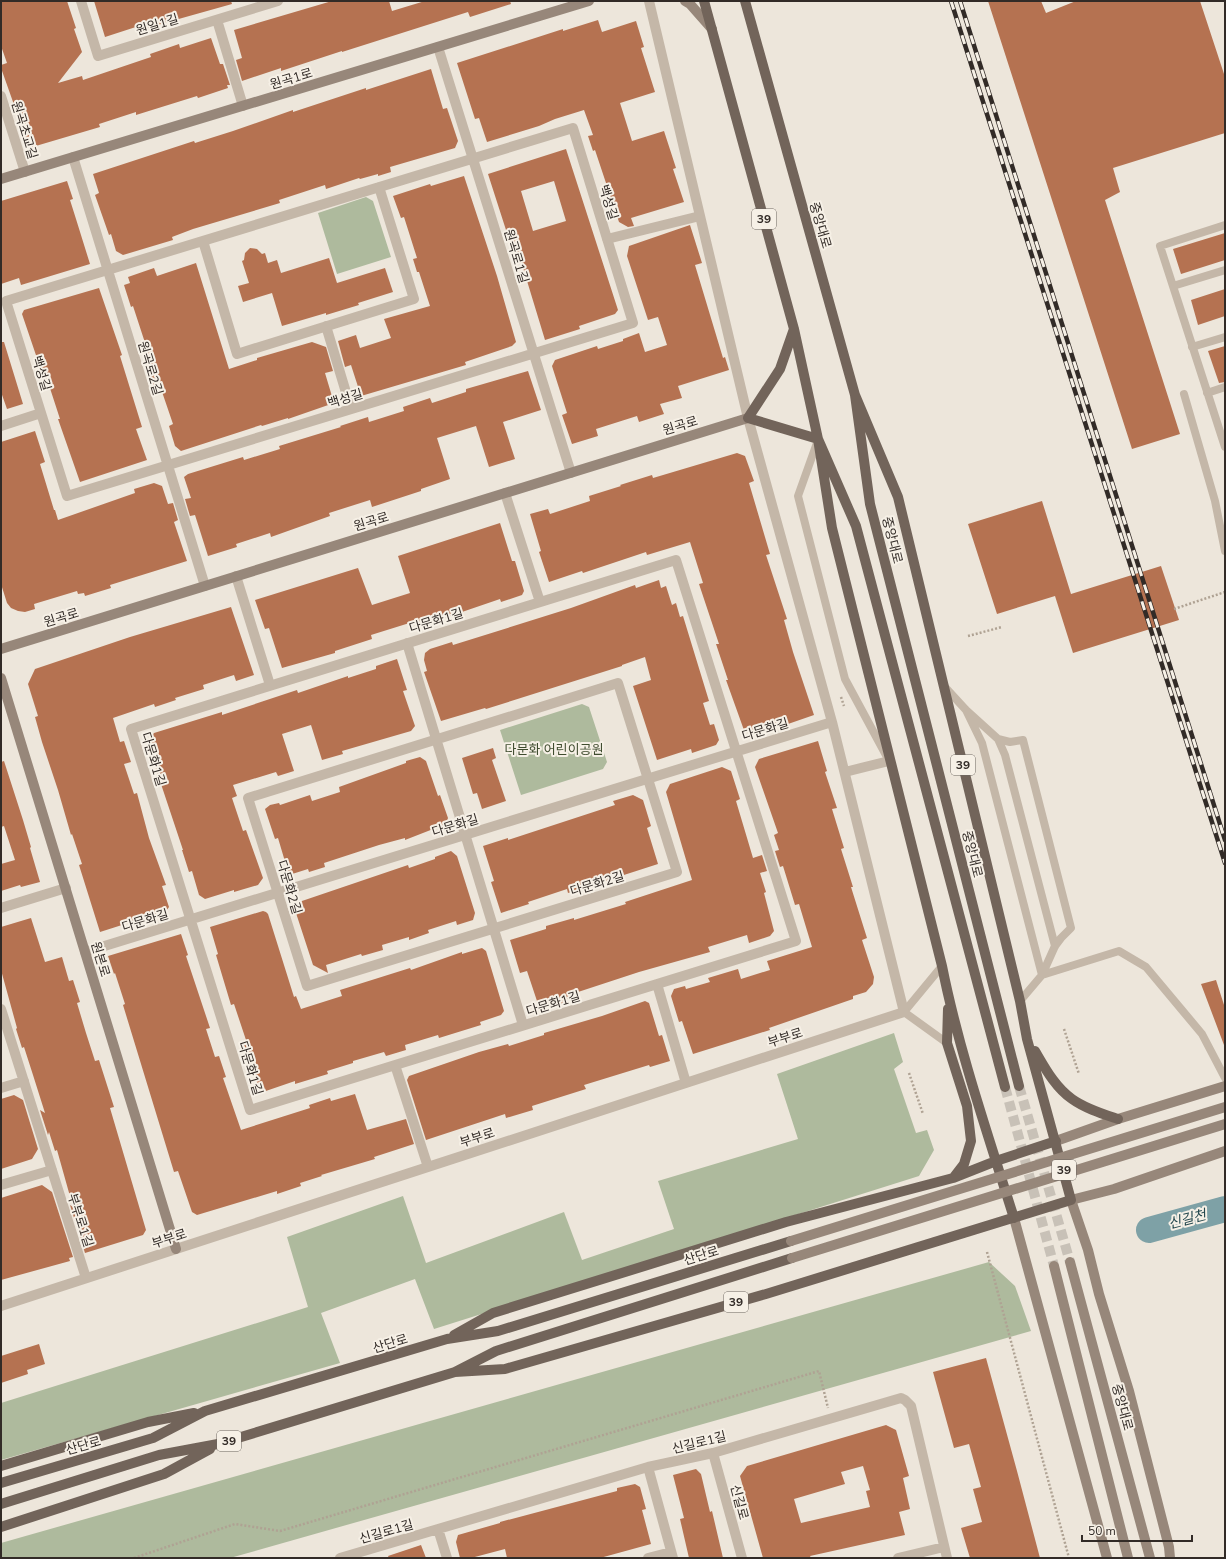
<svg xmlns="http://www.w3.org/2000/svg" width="1226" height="1559" font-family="'Nunito Sans','Noto Sans KR',sans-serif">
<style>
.green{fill:#aeba9d}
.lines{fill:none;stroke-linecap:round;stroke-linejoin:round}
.river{stroke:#7ea1a6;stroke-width:26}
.building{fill:#b57251;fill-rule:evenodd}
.primary-tunnel{stroke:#c8c1b7;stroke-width:10;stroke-dasharray:10 5;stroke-linecap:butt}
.path{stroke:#afa293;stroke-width:2.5;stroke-dasharray:2 2;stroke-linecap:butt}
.lane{stroke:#c4b7a8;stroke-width:8}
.street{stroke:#c4b7a8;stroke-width:10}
.secondary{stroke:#97877a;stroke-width:10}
.primary{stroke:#72645a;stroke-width:10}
.rail-casing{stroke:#322b27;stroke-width:4.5}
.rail{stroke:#f6f0e6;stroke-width:3;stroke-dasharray:9;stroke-linecap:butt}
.secondary-bridge{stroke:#97877a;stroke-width:10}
.labels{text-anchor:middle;stroke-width:4;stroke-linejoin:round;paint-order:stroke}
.shield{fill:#f6f0e6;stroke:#6d6660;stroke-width:1}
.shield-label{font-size:12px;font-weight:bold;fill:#322b27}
.street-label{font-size:13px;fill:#322b27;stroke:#f6f0e6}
.park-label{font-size:13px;fill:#3f4c2f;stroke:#f6f0e6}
.water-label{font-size:14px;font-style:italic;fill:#23474d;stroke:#f6f0e6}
</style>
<rect width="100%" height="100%" fill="#ede6db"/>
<path class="green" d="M366,197L373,201L391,257L337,274L318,213Z
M582,704L589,707L607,762L603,769L521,795L500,730Z
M894,1033L903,1062L894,1069L916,1133L927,1130L934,1150L919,1176L434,1329L415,1279L321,1313L340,1363L1,1460V1403L308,1307L287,1237L403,1196L426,1263L564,1212L582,1260L674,1229L658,1181L798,1139L777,1074Z
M989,1262L1015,1286L1031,1331L230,1558H1V1543Z"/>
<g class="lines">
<path class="river" d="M1149,1230L1225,1209"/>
</g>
<path class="building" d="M1,1H67L76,28L74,29L82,52L58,83L82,76L83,80L151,57L150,54L179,44L180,48L211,38L220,64H223L230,85H227L228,88L198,98L197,96L136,115V112L99,124L100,127L29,148L19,116H18L1,68V65L7,63L1,46Z
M94,1H231L232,4L143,29L142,25L105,37Z
M332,1H389L392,11L425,1H510L511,4L470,17L468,12L342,52V51L281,71V68L242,81L236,60L242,58L234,30Z
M988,1H1041L1046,13L1076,1H1200L1225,77V133L1113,168L1120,192L1105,200L1180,434L1132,449Z
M598,20L602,32L636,21L644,47L641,48L655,92L620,103L632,141L664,131L676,168L673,169L684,202L631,218L634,226L628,227L619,222L595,150L593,151L588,136L593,135L584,110L555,119L539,126L487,142L479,118L475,119L457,63L563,29V31Z
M431,69L443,109L447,108L458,141L455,148L390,167L391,172L378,176V174L360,179L359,178L326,189L325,185L279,200L280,203L193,229L172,237L173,240L123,255L116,251L111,234L109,235L95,195L99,193L93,174L194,141L195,143L233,131L293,110V112L366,88V90Z
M566,149L618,310L615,314L579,326L580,329L545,340L524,271L509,229L506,230L488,174ZM554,181L566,221L533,231L521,191Z
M464,176L497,276L516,342L512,346L465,362L466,365L361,396L351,365L345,367L338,341L356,335L360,348L391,338L384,319L430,306L419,272H417L413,259L417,258L404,217L401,218L393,196L430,184L431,186Z
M67,181L73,199L70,200L76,219L90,264L21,285L19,278L1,284V201Z
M690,225L702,263L695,265L723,358L725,357L729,370L678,386L682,398L660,404L664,414L639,422L637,416L596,429L598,436L572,444L562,415L567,413L552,366L555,360L597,346L598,349L623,341V339L639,333L645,352L667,345L658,317L648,320L627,256L629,246Z
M1225,233V260L1181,274L1173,249Z
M250,248L257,249L262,254L265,253L268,263L277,260L281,273L329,258L337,283L385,268L393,292L358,303L359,305L326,315V313L282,326L272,293L243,302L238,286L249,283L242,261L244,260L245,253Z
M196,263L229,369L257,360V358L312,342L326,347L333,371L325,373L334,403L288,419V418L262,426L261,425L181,451L175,446L169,426L173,424L159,383L153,385L144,357L149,355L133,306L131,307L124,285L130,283L128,277L154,268L157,276Z
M99,288L122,355L120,356L142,427L136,429L147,460L80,482L58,419H60L47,379L43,381L38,365L39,364L22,314L24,310Z
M1225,289V316L1198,325L1191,300Z
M1,342H4L23,404L7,409L1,392Z
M1225,346V382L1219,383L1208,351Z
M528,371L541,410L503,422L515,459L489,467L476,426L437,438L450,479L421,489V491L372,507L370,500L329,513L330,516L271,537L270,533L236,544L237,547L208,556L195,515L190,516L185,499L191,498L184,477L188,474L243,457L244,460L280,449L279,446L341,427L340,426L368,417L369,422L404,411L403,407L430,398L432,403L466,392V389Z
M35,431L45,462L40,464L54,510H55L58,520L135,493L134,489L154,483L162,486L168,504L173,503L178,520L174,522L187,561L110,585L111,588L85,596L84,593L78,594L77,591L34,604L35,609L25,612L18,611L11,608L7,603L1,584V442Z
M737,453L745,456L754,481L749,483L770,554L766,555L787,619L784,620L793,652L814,715L788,724L787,720L745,733L726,680H728L716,644H719L699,584L703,583L690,542L647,555L646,552L583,573L582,571L549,582L539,552L541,551L530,514L548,509L550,514L590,501L589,496L621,486L620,485L652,475L653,478Z
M1042,501L1071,594L1161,566L1179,620L1073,653L1055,596L997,614L968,524Z
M500,523L512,561H515L524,591L522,595L501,602L500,599L421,626L419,620L371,635L372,639L335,651V653L282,668L269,628L265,629L255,600L358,568L372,605L410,593L398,556Z
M659,580L661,588L666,586L672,605L676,603L680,617L683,616L709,701L703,703L710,725L714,724L719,740L716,745L692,753L691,749L657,760L633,686L651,680L645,657L622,665V666L486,709L485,708L441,721L424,672L427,671L424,660L425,653L430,649L452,642L453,645L571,608L635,585L636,588Z
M231,607L254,675L236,681L234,675L203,685L204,689L175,698L176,700L155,707L154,704L113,718L120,742L124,741L131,762L124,764L134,794L137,793L149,838L166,885L162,886L169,907L166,911L100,932L79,865L82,864L72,834L71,835L58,790L42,742L35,717L38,716L28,684L35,669L130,637Z
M397,659L407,690L403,691L415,726L411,731L342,751L343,754L322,760L311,725L282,734L294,771L278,776L276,772L233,785L237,796L232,798L243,831L246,830L263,878L258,885L234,892V890L205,899L199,895L192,871L189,872L182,850H183L155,766H158L150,739L154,733L222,712V715L297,690L298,693L348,676V678L376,669V666Z
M818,741L827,771L825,772L837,808L832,809L844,848L841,849L853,887H851L867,938L862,940L874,977L873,984L866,992L853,996V999L769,1028L770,1030L693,1054L682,1021L679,1022L671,996L674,989L685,986L686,989L710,982L708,978L738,969L741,979L770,970L767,961L812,947L799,904L795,905L783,866L780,867L775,851L779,850L774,835L778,833L755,767L759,759Z
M493,748L496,758L492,760L506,801L482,809L477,793L473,794L462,758Z
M420,757L426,761L438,796L440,795L448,818L446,824L405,840V838L379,845L324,863L325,867L309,872L308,869L289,875L278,838L275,839L265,809L270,805L279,803L280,805L310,795L312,801L340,792L339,787L406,763V761Z
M4,761L23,820L31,847L30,848L40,882L21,887L20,885L1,891V864L15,860L4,826L1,827V762Z
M722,767L731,771L740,799L736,801L753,858L762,855L767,871L760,873L766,892L764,893L774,931L770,936L749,943L747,935L708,947L710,952L639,972L575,993L576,996L562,1001L563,1003L540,1010L527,971L520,973L510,940L546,929V926L574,918V920L626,904L625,902L692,880L666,792L670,784Z
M633,795L643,800L651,826L647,828L658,864L568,893L567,889L528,902L529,904L501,913L491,882L494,881L483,846L508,838V840L615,805L613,801Z
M451,851L457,856L475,913L473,920L457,925L456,921L428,930L429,933L409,940V937L382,945L383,950L362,956L361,954L326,965L328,973L313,965L296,913V906L299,902L408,865L409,868L435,859V857Z
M263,911L266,912L268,914L294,997L296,996L301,1009L342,996L340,990L410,968L411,970L462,952V954L482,948L486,951L504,1011L501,1015L480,1022L481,1025L439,1038L438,1035L405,1045L406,1050L386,1056L384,1052L353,1061V1063L327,1071L328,1074L295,1084V1081L260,1093L243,1041L246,1040L234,1004L231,1005L216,955L218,954L210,927Z
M31,918L45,962L62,957L69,981L73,980L80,1002L77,1003L86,1033L95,1061L99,1060L114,1107L110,1108L146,1230L143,1235L85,1253L70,1205L73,1207L57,1150L55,1151L49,1132L48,1135L40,1110L45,1113L33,1075L24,1047L22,1048L16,1029L17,1028L1,970V927Z
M181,934L188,955L186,956L210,1028L206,1029L215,1057L219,1056L226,1077L223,1078L241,1130L310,1108L309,1105L330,1098L331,1101L355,1094L367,1130L406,1119L414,1144L374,1157L375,1159L321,1175L322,1176L300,1183L301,1186L277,1194V1191L197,1215L192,1212L178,1171L174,1172L123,1005L125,1004L115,973L114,974L108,956Z
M1216,980L1225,1008V1045H1224L1201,984Z
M645,1001L649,1003L659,1036L662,1035L670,1061L650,1067L649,1065L584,1085L586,1089L532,1106L533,1110L506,1118L505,1114L426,1140L407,1080L409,1076L479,1052L508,1044L509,1046L544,1035V1033L602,1016Z
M14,1095L23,1100L38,1149L32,1159L1,1169V1099Z
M42,1185L52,1192L73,1257L69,1258L70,1261L1,1280V1198Z
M39,1344L45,1364L27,1370L28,1374L1,1383V1356Z
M986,1358L1017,1471L1040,1558H970L961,1528L982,1522L973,1489L981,1487L969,1444L954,1448L933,1372Z
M886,1425L896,1430L909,1476L903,1478L910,1509L899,1512L905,1535L810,1556L811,1558H763L740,1476L747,1466ZM863,1466L870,1490L866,1491L870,1507L801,1523L794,1499L845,1484L841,1472Z
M696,1469L701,1474L710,1512L712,1511L723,1558H689L680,1519L684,1518L673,1475Z
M635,1484L640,1487L646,1509L642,1510L651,1544L600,1558H507L505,1549L471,1558H460L456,1542L458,1535L500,1523V1522L617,1491V1488Z
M421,1545L426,1558H389L388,1556Z"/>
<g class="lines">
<path class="primary-tunnel" d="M1019,1086L1070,1262
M1005,1087L1054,1266"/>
<path class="path" d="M1174,609L1225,592
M968,636L1002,627
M841,697L844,706
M1064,1029L1079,1074
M909,1073L923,1114
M987,1252L1069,1558
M134,1558L235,1524L280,1531L819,1371L828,1408"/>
<path class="lane" d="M1225,225L1160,246L1225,447
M1173,286L1225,270
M1192,347L1225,337
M1207,393L1225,387
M1184,394L1215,501L1225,551
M818,440L798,496L845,679L887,757
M944,686L966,710L998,739L1010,742L1023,740L1071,928L1061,938L1055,946L1042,975L1020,1001
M966,710L982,743L1042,975L1119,951L1146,967L1202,1034L1225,1078
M998,739L1005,755L1055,946
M942,966L904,1012L947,1043"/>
<path class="street" d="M81,1L98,56L278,1
M217,20L243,106
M438,47L571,473
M1,96L25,172
M573,128L633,323L67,496L6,301Z
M73,157L205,586
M607,239L700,216
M203,241L237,354L414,299L379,187
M326,326L351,409
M1,426L41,413
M505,493L540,602
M676,560L796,941L250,1110L131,729Z
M236,576L270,685
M407,643L523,1025
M618,683L677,872L307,986L248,798Z
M845,772L889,761
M1,908L66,888
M85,952L832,722
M657,984L686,1083
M1,1009L86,1278
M395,1065L428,1167
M1,1088L24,1081
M1,1185L52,1170
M1,1306L904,1012L832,722L748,418L649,1
M713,1453L742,1558
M648,1467L673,1558
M438,1529L447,1558
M340,1558L648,1467L713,1453L901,1398L905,1400L911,1406L947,1558
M648,1558L671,1552
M898,1558L944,1547"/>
<path class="secondary" d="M685,1L690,4L712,29
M1,179L589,1
M1,649L748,418
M1,678L176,1249
M1056,1141L1118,1119L1225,1086
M1014,1218L1107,1558
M1070,1262L1150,1558
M1054,1266L1128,1558
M1170,1558L1169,1547L1129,1391L1099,1294L1088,1250L1071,1200L1114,1189L1225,1151"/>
<path class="primary" d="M704,1L794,329L818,439L832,528L942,966C959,1051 988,1135 1014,1218
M745,1L855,395L870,504L1019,1086
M794,329L780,369L748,418L818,439L856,526L1005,1087
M948,1009L947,1043L967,1106L971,1141L964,1164L954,1177
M1035,1051C1045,1068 1055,1087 1072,1099C1086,1109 1103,1114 1118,1119
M454,1335L493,1313L786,1222L953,1178L996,1161L1056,1141
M455,1372L505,1369L766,1294L1071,1200L1027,1039L1020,1001L898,497L855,395
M1,1466L148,1422L194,1413
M1,1483L153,1438L205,1411L447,1339L498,1331L791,1241
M1,1504L159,1455L218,1444L455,1372L496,1351L792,1258
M1,1527L164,1474L210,1449"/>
<g class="rail-casing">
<path id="rail" d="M951,1L1225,863
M960,1L1225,840"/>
</g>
<use href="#rail" class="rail"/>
<path class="secondary-bridge" d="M791,1241L1225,1107
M792,1258L1225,1124"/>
</g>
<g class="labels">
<g class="shield">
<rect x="752" y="209" width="24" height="20" rx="3"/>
<rect x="951" y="755" width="24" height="20" rx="3"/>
<rect x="1052" y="1160" width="24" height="20" rx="3"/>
<rect x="724" y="1292" width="24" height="20" rx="3"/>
<rect x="217" y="1431" width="24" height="20" rx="3"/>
</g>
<g class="shield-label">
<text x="764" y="223">39</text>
<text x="963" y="769">39</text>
<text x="1064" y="1174">39</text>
<text x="736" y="1306">39</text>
<text x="229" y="1445">39</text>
</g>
<g class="street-label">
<text transform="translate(157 24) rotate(-17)" y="5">원일1길</text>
<text transform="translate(291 78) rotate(-17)" y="5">원곡1로</text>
<text transform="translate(25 130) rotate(73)" y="5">원곡초교길</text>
<text transform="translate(609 202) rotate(73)" y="5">백성길</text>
<text transform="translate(821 225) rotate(74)" y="5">중앙대로</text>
<text transform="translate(517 256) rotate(73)" y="5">원곡로1길</text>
<text transform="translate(151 368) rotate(73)" y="5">원곡로2길</text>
<text transform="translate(42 373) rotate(73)" y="5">백성길</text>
<text transform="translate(345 398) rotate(-17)" y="5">백성길</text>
<text transform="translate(680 425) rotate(-17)" y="5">원곡로</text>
<text transform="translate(371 521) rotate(-17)" y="5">원곡로</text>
<text transform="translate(893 540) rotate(76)" y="5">중앙대로</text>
<text transform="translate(61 617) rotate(-17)" y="5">원곡로</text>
<text transform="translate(436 620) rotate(-17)" y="5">다문화1길</text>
<text transform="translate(765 729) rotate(-17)" y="5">다문화길</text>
<text transform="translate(154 759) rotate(73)" y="5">다문화1길</text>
<text transform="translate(455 825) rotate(-17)" y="5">다문화길</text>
<text transform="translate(973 854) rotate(76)" y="5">중앙대로</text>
<text transform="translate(597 883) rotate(-17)" y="5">다문화2길</text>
<text transform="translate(290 887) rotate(73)" y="5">다문화2길</text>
<text transform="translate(145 920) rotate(-17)" y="5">다문화길</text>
<text transform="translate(101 959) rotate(73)" y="5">원본로</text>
<text transform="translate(553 1003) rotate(-17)" y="5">다문화1길</text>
<text transform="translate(785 1037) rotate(-18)" y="5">부부로</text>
<text transform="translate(251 1068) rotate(73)" y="5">다문화1길</text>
<text transform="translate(477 1137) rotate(-18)" y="5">부부로</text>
<text transform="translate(81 1220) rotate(72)" y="5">부부로1길</text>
<text transform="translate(169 1238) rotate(-18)" y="5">부부로</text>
<text transform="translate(701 1255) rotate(-17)" y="5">산단로</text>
<text transform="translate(390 1343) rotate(-17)" y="5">산단로</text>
<text transform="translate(1123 1407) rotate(75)" y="5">중앙대로</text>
<text transform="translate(699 1442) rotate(-14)" y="5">신길로1길</text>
<text transform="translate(83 1445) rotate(-16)" y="5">산단로</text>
<text transform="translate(740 1502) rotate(75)" y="5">신길로</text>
<text transform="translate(386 1531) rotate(-16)" y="5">신길로1길</text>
</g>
<g class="park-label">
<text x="554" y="754">다문화 어린이공원</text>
</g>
<g class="water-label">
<text transform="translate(1187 1219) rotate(-15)" y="5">신길천</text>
</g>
</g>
<rect width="1226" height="1559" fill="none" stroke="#322b27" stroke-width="4"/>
<path d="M1082 1535v6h110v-6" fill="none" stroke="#322b27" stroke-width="2"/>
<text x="1088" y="1535" font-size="12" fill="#322b27" stroke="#f6f0e6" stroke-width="3" paint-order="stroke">50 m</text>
</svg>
